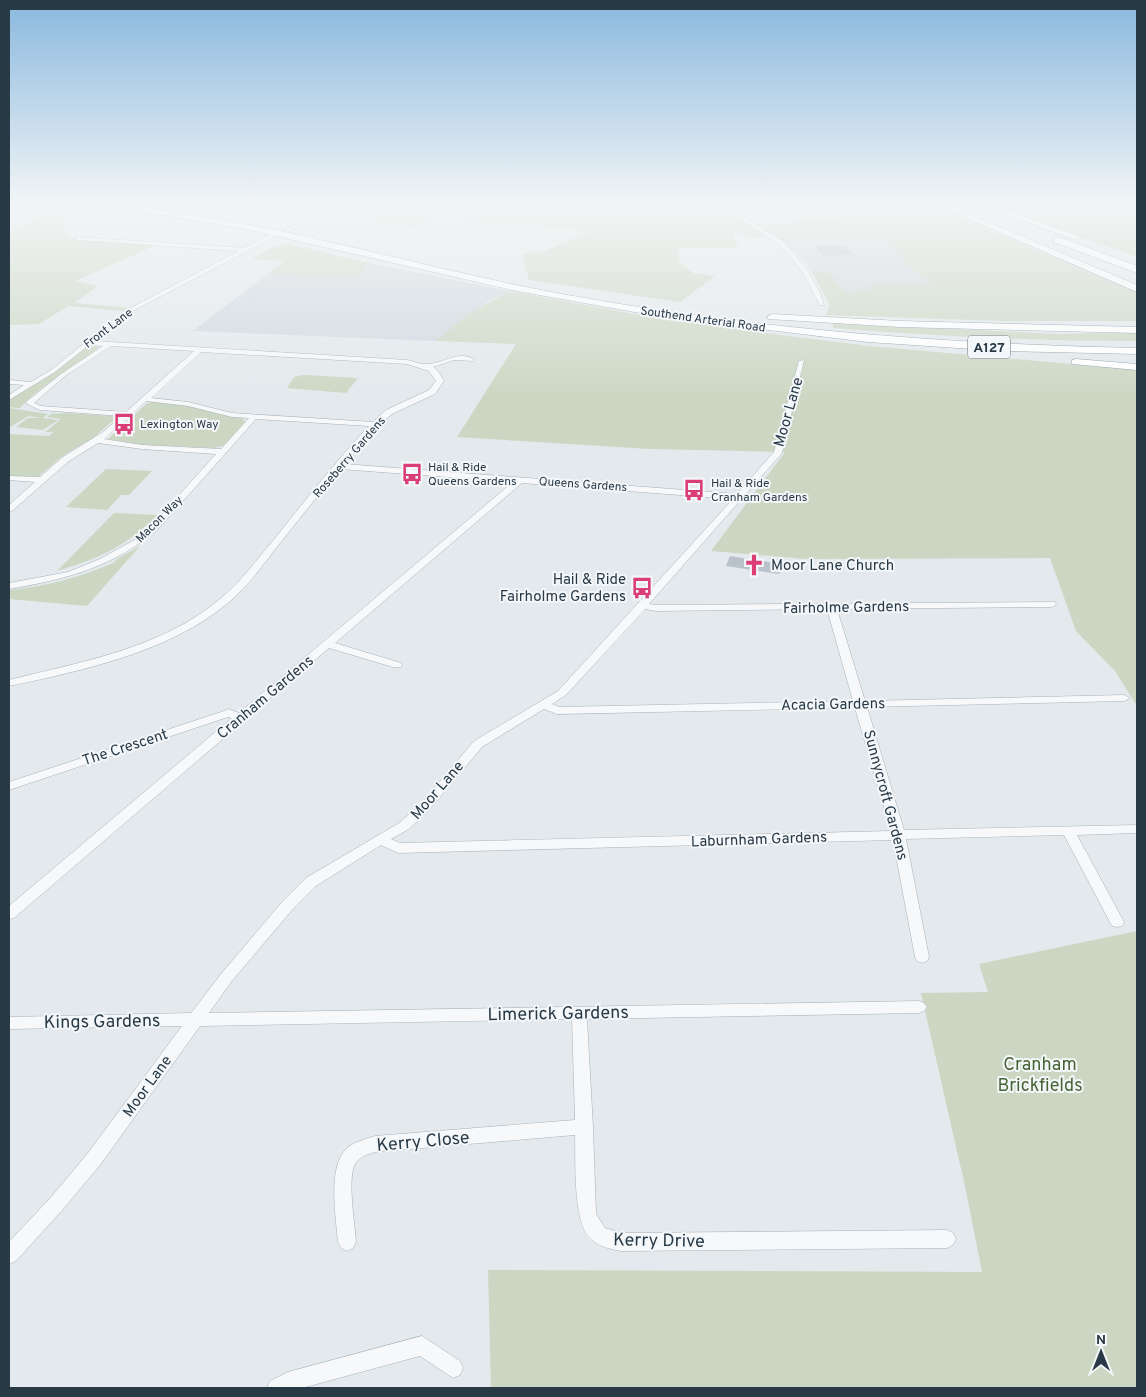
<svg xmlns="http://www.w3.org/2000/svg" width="1146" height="1397" font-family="Overpass,sans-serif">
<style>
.built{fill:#d1d8df}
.green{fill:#ccd7c3}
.building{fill:#bac3cb}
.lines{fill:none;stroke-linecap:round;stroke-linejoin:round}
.minor-casing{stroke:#a7b1b7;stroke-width:1}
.trunk-casing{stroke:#8999a5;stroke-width:1}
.motorway-casing{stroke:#8999a5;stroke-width:1}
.minor{fill:#f6f8fa;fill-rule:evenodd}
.trunk{fill:#fff;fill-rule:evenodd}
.motorway{fill:#fff;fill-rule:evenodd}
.labels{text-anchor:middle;stroke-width:4;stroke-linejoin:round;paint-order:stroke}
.far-street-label{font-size:12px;fill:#293a47;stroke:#f3f7f9}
.far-poi-label{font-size:12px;fill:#293a47;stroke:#f3f7f9;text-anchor:start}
.shield{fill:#f3f7f9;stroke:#66737c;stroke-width:1}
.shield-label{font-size:14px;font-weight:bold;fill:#293a47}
.street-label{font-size:15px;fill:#293a47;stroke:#f3f7f9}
.poi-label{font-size:15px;fill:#293a47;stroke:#f3f7f9;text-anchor:start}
.near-street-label{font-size:18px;fill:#293a47;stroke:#f3f7f9}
.near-park-label{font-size:18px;fill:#476435;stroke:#f3f7f9}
</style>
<rect width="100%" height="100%" fill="#e3e9ec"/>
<path class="built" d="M882,239L905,258L899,259L932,284L868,285L871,290L844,292L830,273L812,272L805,262L780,240Z
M369,263L510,291L486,303L436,341L193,331L268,274L360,276Z"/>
<path class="green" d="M45,203H86L199,219L194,221L121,212L107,207L77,216L61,214L66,237L159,244L75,281L98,286L74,303L129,308L124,311L68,306L39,324L9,325V233L65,205Z
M140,203H209L229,209L220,216Z
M394,203H726L760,225L880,214L863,205L797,209L788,203H926L1137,293V321H1003L826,315L830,305L812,272H830L844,292L871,290L868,285L931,284L898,258H905L882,239L780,240L772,232L759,238L732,233L738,248H678L679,262L693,273L715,276L680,302L529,280L522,254L545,251L590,231L434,215L415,227L371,221L410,204Z
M989,203H1126L1137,210V257L1014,213L1009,210L1008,205Z
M287,244L369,263L360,276L268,274L284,261L251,259L272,247Z
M510,291L650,317L788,336L870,346L1137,370V706L1115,671L1076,631L1050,558L806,559L711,551L785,452L650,449L457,437L516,344L436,341L467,315Z
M833,323L1059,334L1137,332V341C1036,341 934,336 833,328Z
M94,346L99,347C75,371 42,382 20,408L9,407V399L54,372L86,347Z
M303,375H306L358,378L346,393L287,388L294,377Z
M151,402L185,405L242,418L245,422L225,445L214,448L143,445L108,439L146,404Z
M9,408L48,414L43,418L58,420L43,430L16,427L28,418H41L28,416L9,428Z
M66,413L113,416L116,418L93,438L64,455L39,476L29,478L9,477V434L49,436L53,432H45L61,419L47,417L51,414Z
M106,469L152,471L129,495H121L107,510L66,507Z
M114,513L158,515C123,548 102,557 57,571Z
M140,546L87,606L9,599V590C47,586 78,578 113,563L117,559Z
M1137,931V1388H491L488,1270L982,1272L965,1186L921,993L988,992L979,964Z"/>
<path class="building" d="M815,246H845L854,255L824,256Z
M730,556L782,564L779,574L726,566Z"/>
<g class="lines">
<g class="minor-casing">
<path id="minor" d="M344,203H349L288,232L283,231Z
M717,203H721L784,242L808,271L820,293L824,305H820L802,271L780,245Z
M263,228L273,232L274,237L127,314L94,341L407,360C413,361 421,365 427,364C444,364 458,349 475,360L474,361L454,360L433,367L438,371L444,381L435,394L392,414L378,426L344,464L737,494L774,452L799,361L804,360L782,453L649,604L656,605L1055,602L1056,604L1055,606L1051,607L837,609L865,701L1124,695L1130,698L1124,701L867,707L904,830L1137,825V833L1077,835L1124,922L1122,926L1117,927L1112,926L1064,835L906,839L929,957L927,961L922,963L917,961L915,957L893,840L398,853L381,845L316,886L292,910L231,982L209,1013L919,1001L924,1003L927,1007L924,1011L919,1013L587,1019L593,1127L596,1214L605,1228L621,1233L947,1230L953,1233L956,1239L953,1245L947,1248L621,1251C611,1249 600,1247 592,1240C572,1224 576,1161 575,1135L375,1152C368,1154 359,1157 355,1164C347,1178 355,1225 356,1242L353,1248L347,1251L341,1248L338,1242C336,1218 327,1166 347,1148C354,1142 366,1139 375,1136L575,1120L572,1019L200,1026L100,1165L64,1208L16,1261L9,1264V1242L52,1196L88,1153L182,1026L9,1029V1017L191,1013L221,974L282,902L306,878L399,823L420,805L474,741L558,691L733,499L522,483L335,643L401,663L402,665L401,667H393L329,648L14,918L9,919V906L232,718L228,717L9,790V782L224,711L228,709L239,713L513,482L340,469C320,493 300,518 280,543C264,564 248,586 228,603C170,652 81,671 9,686V680C81,662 162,648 220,599C242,581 258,558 276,537C306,499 336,461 369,426L256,419L160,527C115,567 67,579 9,589V583L68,572L100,559L136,539L154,523L216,454L142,449L98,443L69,461L12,511L9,512V505L35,482L9,480V476L40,477L63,457L103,432L122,416L40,410L25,403L61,374L103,346L89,345L55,372L9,400V395L24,385L9,384V380L31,382L51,370L123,312L239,251L78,240L76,237L244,248L269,235L261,231ZM111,346L194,351L126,412L41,406L34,403L65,376ZM201,352L407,364L429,371L436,381L429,390L386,410L373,422L232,413L188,402L151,398ZM146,401L188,406L232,417L249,418L221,449L142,445L104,439ZM645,609L656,611L827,609L853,701L559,707L552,704L566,695ZM855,708L891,831L400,843L391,839L409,829L428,811L482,747L544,709L557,714Z
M422,1336L460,1361L463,1368L460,1375L453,1378L420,1356L302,1388H267L270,1381L288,1372Z"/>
</g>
<g class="trunk-casing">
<path id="trunk" d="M95,203H113C178,212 243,223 308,237C392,256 476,278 562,294C752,329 944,344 1137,348V354L1003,351L868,342L668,318L517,291L245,229Z
M772,314L900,321L1137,327V333L900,327L768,319L767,317Z
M1076,359L1137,364V370L1072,364V360Z"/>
</g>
<g class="motorway-casing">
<path id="motorway" d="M932,203H943L1137,285V292Z
M973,203H986L1082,237L1074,239Z
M1054,238H1062L1137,266V273L1054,242Z"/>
</g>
<use href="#minor" class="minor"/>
<use href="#trunk" class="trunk"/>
<use href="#motorway" class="motorway"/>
</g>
<linearGradient id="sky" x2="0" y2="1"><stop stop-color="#89b8de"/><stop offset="0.51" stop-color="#f2f5f6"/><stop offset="1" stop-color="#f2f5f6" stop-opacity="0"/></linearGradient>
<rect width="1146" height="398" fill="url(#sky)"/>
<defs>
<g id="bus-bare" transform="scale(1.725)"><path d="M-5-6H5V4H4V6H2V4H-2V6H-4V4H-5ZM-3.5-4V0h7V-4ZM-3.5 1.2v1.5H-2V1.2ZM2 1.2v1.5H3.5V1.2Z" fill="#db3e75" stroke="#f3f7f9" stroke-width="2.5" paint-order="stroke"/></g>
<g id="church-bare" transform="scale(1.725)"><path d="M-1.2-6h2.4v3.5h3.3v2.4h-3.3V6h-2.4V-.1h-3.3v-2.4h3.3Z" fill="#db3e75" stroke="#f3f7f9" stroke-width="2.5" paint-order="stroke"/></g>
</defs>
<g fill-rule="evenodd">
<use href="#bus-bare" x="124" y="424"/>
<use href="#bus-bare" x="412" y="474"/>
<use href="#bus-bare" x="694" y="490"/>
<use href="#church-bare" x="754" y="565"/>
<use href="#bus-bare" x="642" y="588"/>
</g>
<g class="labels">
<g class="far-street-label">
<text transform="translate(703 319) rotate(8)" y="4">Southend Arterial Road</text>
<text transform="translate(108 328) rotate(-37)" y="4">Front Lane</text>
<text transform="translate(349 457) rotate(-49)" y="4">Roseberry Gardens</text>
<text transform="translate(583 484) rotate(4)" y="4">Queens Gardens</text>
<text transform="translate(159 519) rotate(-45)" y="4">Macon Way</text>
</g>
<g class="far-poi-label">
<text x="140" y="428">Lexington Way</text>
<text x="428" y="471">Hail &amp; Ride<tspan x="428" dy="14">Queens Gardens</tspan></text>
<text x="711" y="487">Hail &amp; Ride<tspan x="711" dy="14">Cranham Gardens</tspan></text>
</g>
<rect class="shield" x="968" y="335.5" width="42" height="23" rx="4"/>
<g class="shield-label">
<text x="989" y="352">A127</text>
</g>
<g class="street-label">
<text transform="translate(788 412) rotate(-74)" y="5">Moor Lane</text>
<text transform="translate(846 607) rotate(-1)" y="5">Fairholme Gardens</text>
<text transform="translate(265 697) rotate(-40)" y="5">Cranham Gardens</text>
<text transform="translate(833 704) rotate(-1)" y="5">Acacia Gardens</text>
<text transform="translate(125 747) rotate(-18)" y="5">The Crescent</text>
<text transform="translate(437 790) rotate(-49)" y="5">Moor Lane</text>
<text transform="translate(886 795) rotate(75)" y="5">Sunnycroft Gardens</text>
<text transform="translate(759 839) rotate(-2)" y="5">Laburnham Gardens</text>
<text transform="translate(147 1086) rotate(-54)" y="5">Moor Lane</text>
</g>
<g class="poi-label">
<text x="771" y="570">Moor Lane Church</text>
<text x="626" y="584" text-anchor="end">Hail &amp; Ride<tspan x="626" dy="17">Fairholme Gardens</tspan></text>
</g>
<g class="near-street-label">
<text transform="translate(558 1013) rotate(-1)" y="6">Limerick Gardens</text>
<text transform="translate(102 1021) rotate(-1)" y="6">Kings Gardens</text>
<text transform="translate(423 1141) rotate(-5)" y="6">Kerry Close</text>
<text transform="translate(659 1240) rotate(1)" y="6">Kerry Drive</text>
</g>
<g class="near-park-label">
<text x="1040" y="1070">Cranham<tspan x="1040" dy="21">Brickfields</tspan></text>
</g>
</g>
<rect width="1146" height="1397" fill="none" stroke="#293a47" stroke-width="20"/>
<g transform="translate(1101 1352)" stroke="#f3f7f9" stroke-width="4" paint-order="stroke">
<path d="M0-4L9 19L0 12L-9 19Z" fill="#293a47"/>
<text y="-8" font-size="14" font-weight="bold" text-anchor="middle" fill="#293a47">N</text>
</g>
</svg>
